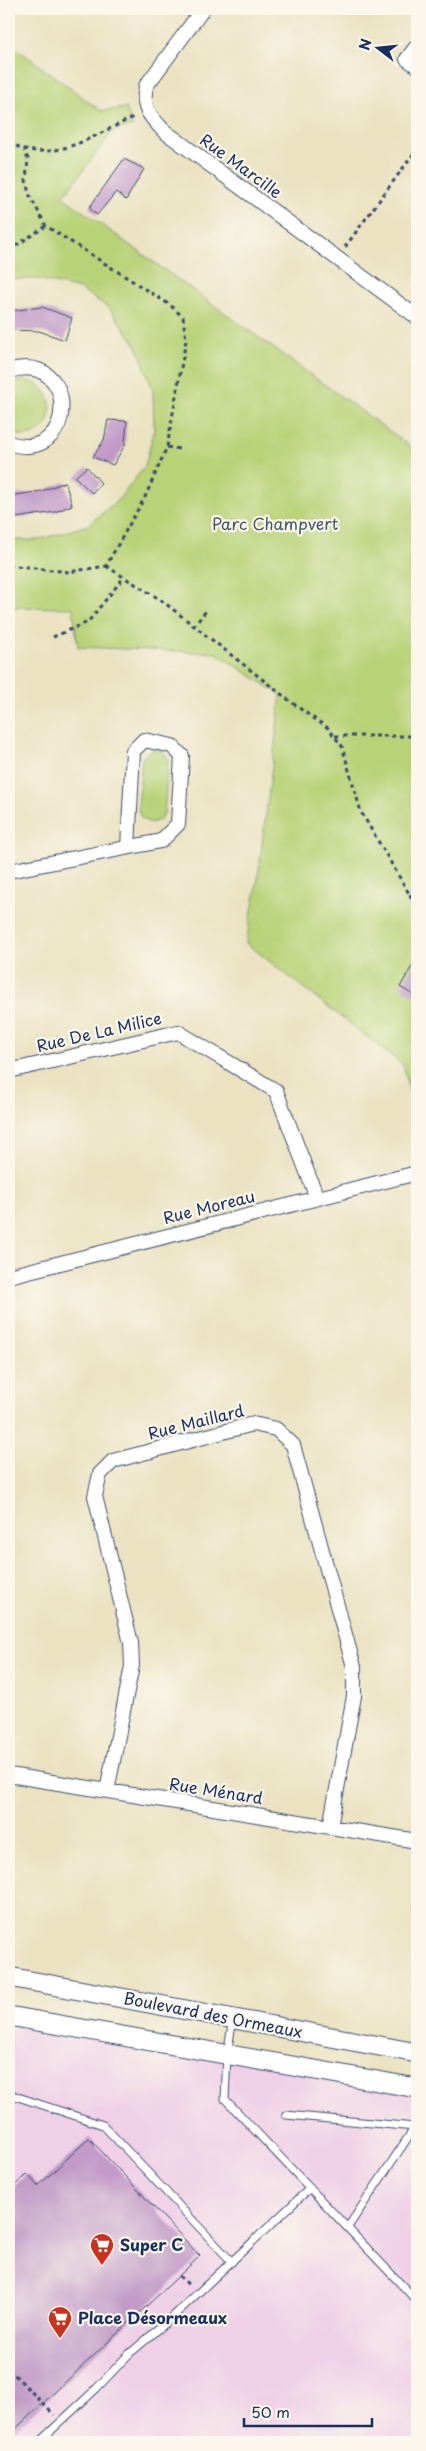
<svg xmlns="http://www.w3.org/2000/svg" width="426" height="2451" font-family="'Playpen Sans',sans-serif">
<style>
.built{fill:#efd0e7}
.green{fill:#b8d277;stroke:#6a806a}
.building{fill:#c19ac7}
.lines{fill:none;stroke-linecap:round;stroke-linejoin:round}
.lane-casing{stroke:#3a4a6d;stroke-width:9}
.street-casing{stroke:#3a4a6d;stroke-width:16}
.secondary-casing{stroke:#3a4a6d;stroke-width:21}
.path{stroke:#3a4a6d;stroke-width:3;stroke-dasharray:4 4;stroke-linecap:butt}
.lane{stroke:#fff;stroke-width:7}
.street{stroke:#fff;stroke-width:14}
.secondary{stroke:#fff;stroke-width:19}
.labels{text-anchor:middle;stroke-width:4.5;stroke-linejoin:round;paint-order:stroke}
.street-label{font-size:16px;fill:#1b2f5e;stroke:#fbf7ec}
.park-label{font-size:16px;fill:#425864;stroke:#fbf7ec}
.poi-label{font-size:16px;font-weight:bold;fill:#1b2f5e;stroke:#fbf7ec;text-anchor:start}
</style>
<rect width="100%" height="100%" fill="#fbf7ec"/>
<filter id="ink" filterUnits="userSpaceOnUse"><feTurbulence type="fractalNoise" baseFrequency=".02" numOctaves="2"/><feDisplacementMap in="SourceGraphic" scale="10" xChannelSelector="R" yChannelSelector="G"/><feConvolveMatrix kernelMatrix="1 2 1 2 8 2 1 2 1" color-interpolation-filters="sRGB"/></filter>
<filter id="wash" filterUnits="userSpaceOnUse"><feTurbulence type="fractalNoise" baseFrequency=".0096" numOctaves="4" result="noise"/><feDisplacementMap in="SourceGraphic" scale="20" xChannelSelector="R" yChannelSelector="G"/><feGaussianBlur stdDeviation="1.12" result="paint"/><feColorMatrix in="noise" values="0 0 0 0 0 0 0 0 0 0 0 0 0 0 0 0 0 1.4 0 .05"/><feComposite in="paint" operator="in"/></filter>
<g filter="url(#wash)">
<rect width="100%" height="100%" fill="#eae2c1"/>
<path class="built" d="M9,2016L417,2088V2442H9Z"/>
<path class="green" d="M9,43L101,111L126,108L133,126L113,131L63,197L417,451V1123L403,1065L246,943L257,884L281,695L216,653L78,647L73,608L9,607V540H38L88,525L119,499L145,466L154,431L153,390L137,346L109,308L80,289L38,279H9Z
M24,380C69,387 52,451 9,432V384Z
M153,749C162,749 168,754 168,763L164,814L160,820L150,823L141,818L138,809L142,758Z"/>
<g id="blocks">
<path class="building" d="M124,159L144,169L126,200L116,192L97,215L89,208Z
M42,307L72,318L65,340L39,331L9,330V311Z
M108,420L127,421L125,445L113,465L93,457L104,440Z
M87,467L101,483L92,493L75,477Z
M65,482L72,505L55,512L9,519V496L42,491Z
M417,958V997L400,987Z
M89,2138L200,2256L9,2435V2220L14,2215L9,2209V2191L27,2174L38,2186Z"/>
</g>
</g>
<g filter="url(#ink)">
<use href="#blocks" fill-opacity="0" stroke="#3a4a6d" stroke-width="1"/>
<g class="lines">
<g class="lane-casing">
<path id="lane" d="M233,2019L227,2054L225,2099L417,2301
M9,2094L103,2125L232,2262
M286,2115L415,2127L348,2227
M39,2442L96,2389L129,2354L167,2322L310,2188"/>
</g>
<g class="street-casing">
<path id="street" d="M203,9L146,86C141,108 150,116 164,131L417,317
M417,46L407,59L417,66
M9,371C80,349 78,466 9,443
M9,871L161,841L178,824L182,756L172,746L144,740L133,751L128,847
M9,1071L178,1032L276,1091L317,1198
M9,1276L417,1173
M9,1775L417,1841
M107,1791L132,1666L131,1643L95,1496L100,1474L113,1461L253,1424L276,1429L293,1445L354,1667V1696L330,1827"/>
</g>
<g class="secondary-casing">
<path id="secondary" d="M9,1977L417,2053
M9,2016L417,2088"/>
</g>
<path class="path" d="M9,142C50,168 97,133 136,116
M345,247L417,149
M9,250L46,226
M167,447L179,449
M9,565L69,572L106,566L146,495L167,447L186,340L183,317L170,305L46,226L29,194L26,180L28,159L24,151
M106,566L161,600L299,708L328,728L342,746L361,812L417,907
M193,627L206,611
M53,637L88,622L124,577
M335,736H417
M409,896L417,894
M417,1073L412,1088L417,1112
M179,2276L189,2285
M9,2369L54,2415"/>
<use href="#lane" class="lane"/>
<use href="#street" class="street"/>
<use href="#secondary" class="secondary"/>
</g>
</g>
<defs>
<g id="supermarket-pin" transform="scale(1.25)"><path d="M0 17L-7.5 6A9.5 9.5 0 1 1 7.5 6Z" fill="#c8321e" stroke="#fbf7ec"/><path d="M-6-5.5h2.5l.6 2H6L4.5 2H-2.5L-4.4-4H-6ZM-1.5 3.2a1.3 1.3 0 1 0 .1 0ZM3 3.2a1.3 1.3 0 1 0 .1 0Z" fill="#fff"/></g>
</defs>
<g fill-rule="evenodd">
<use href="#supermarket-pin" x="102" y="2245"/>
<use href="#supermarket-pin" x="60" y="2318"/>
</g>
<g class="labels">
<g class="street-label">
<text transform="translate(241 166) rotate(36)" y="6">Rue Marcille</text>
<text transform="translate(99 1032) rotate(-13)" y="6">Rue De La Milice</text>
<text transform="translate(209 1207) rotate(-14)" y="6">Rue Moreau</text>
<text transform="translate(196 1422) rotate(-14)" y="6">Rue Maillard</text>
<text transform="translate(216 1791) rotate(9)" y="6">Rue Ménard</text>
<text transform="translate(213 2015) rotate(11)" y="6">Boulevard des Ormeaux</text>
</g>
<g class="park-label">
<text x="275" y="530">Parc Champvert</text>
</g>
<g class="poi-label">
<text x="120" y="2251">Super C</text>
<text x="78" y="2324">Place Désormeaux</text>
</g>
</g>
<rect width="426" height="2451" fill="none" stroke="#fbf7ec" stroke-width="30"/>
<g transform="translate(378 48) rotate(286)" stroke="#fbf7ec" stroke-width="4" paint-order="stroke">
<path d="M0-4L9 19L0 12L-9 19Z" fill="#1b2f5e"/>
<text y="-8" font-size="14" font-weight="bold" text-anchor="middle" fill="#1b2f5e">N</text>
</g>
<path d="M244 2418v8h128v-8" fill="none" stroke="#1b2f5e" stroke-width="2.5"/>
<text x="251" y="2418" font-size="15" fill="#1b2f5e" stroke="#fbf7ec" stroke-width="4" paint-order="stroke">50 m</text>
</svg>
